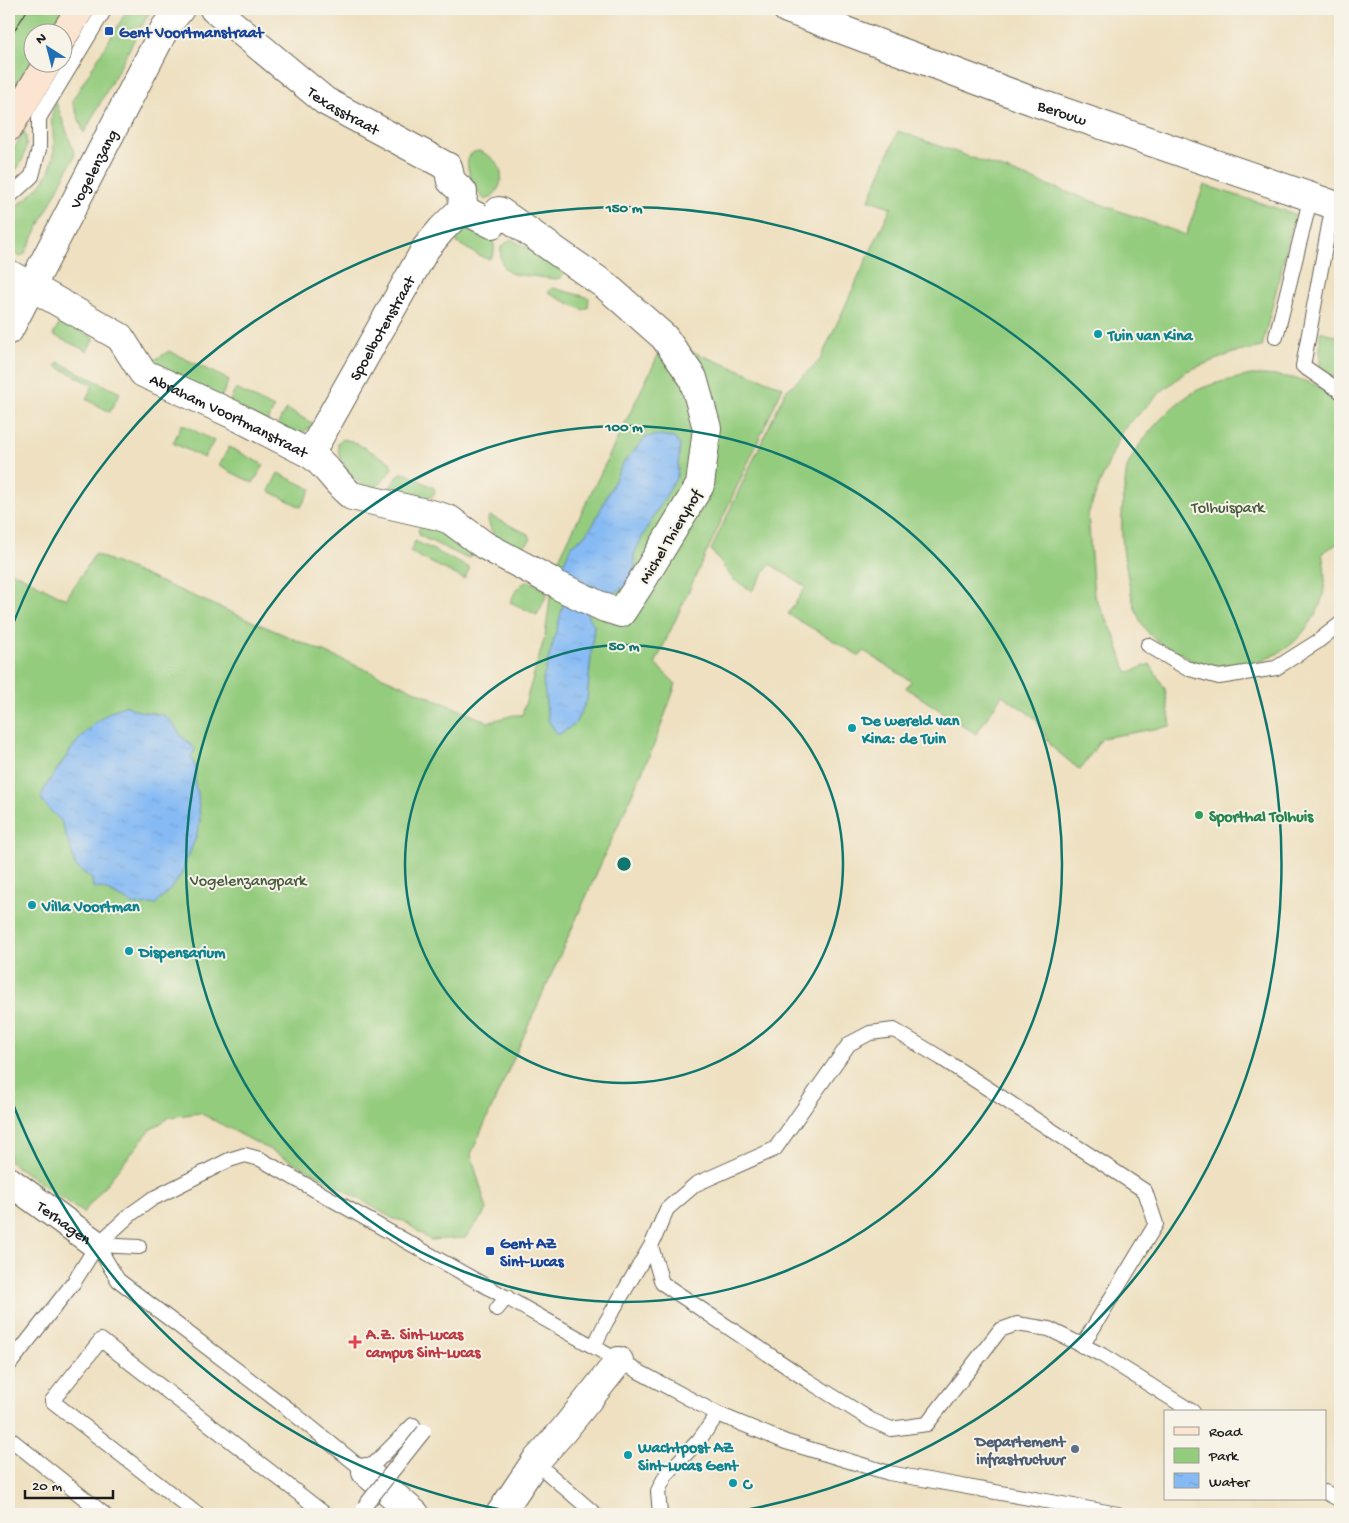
<svg xmlns="http://www.w3.org/2000/svg" width="1349" height="1523" font-family="'Gochi Hand',sans-serif">
<style>
.green{fill:#94cc7e;stroke:#58744d}
.water{fill:url(#water-ripples);stroke:#506b88}
.lines{fill:none;stroke-linecap:round;stroke-linejoin:round}
.service-casing{stroke:#666155;stroke-width:16}
.minor-casing{stroke:#666155;stroke-width:30}
.secondary-casing{stroke:#666155;stroke-width:30}
.service{stroke:#fff;stroke-width:14}
.minor{stroke:#fff;stroke-width:28}
.secondary{stroke:#fce5d0;stroke-width:28}
.tram{stroke:#1c1c1c;stroke-width:1}
.service-bridge-casing{stroke:#666155;stroke-width:16;stroke-linecap:butt}
.service-bridge{stroke:#fff;stroke-width:14}
.ring{fill:none;stroke:#0f766e;stroke-width:2.5}
.transit-dot{fill:#1a4fb4;stroke:#f7f3e8;stroke-width:2}
.culture-dot{fill:#0f9aa8;stroke:#f7f3e8;stroke-width:2}
.leisure-dot{fill:#2e9e5b;stroke:#f7f3e8;stroke-width:2}
.health-dot{fill:#e0444e;stroke:#f7f3e8;stroke-width:2}
.service-dot{fill:#5c6f8a;stroke:#f7f3e8;stroke-width:2}
.labels{text-anchor:middle;stroke-width:4;stroke-linejoin:round;paint-order:stroke}
.transit-label{font-size:16px;font-weight:bold;fill:#164399;stroke:#f7f3e8;text-anchor:start}
.street-label{font-size:16px;fill:#1c1c1c;stroke:#f7f3e8}
.culture-label{font-size:16px;font-weight:bold;fill:#0d838f;stroke:#f7f3e8;text-anchor:start}
.park-label{font-size:16px;fill:#465a3e;stroke:#f7f3e8}
.leisure-label{font-size:16px;font-weight:bold;fill:#27864d;stroke:#f7f3e8;text-anchor:start}
.health-label{font-size:16px;font-weight:bold;fill:#be3a42;stroke:#f7f3e8;text-anchor:start}
.service-label{font-size:16px;font-weight:bold;fill:#4e5e75;stroke:#f7f3e8;text-anchor:end}
.centre{fill:#0f766e;stroke:#f7f3e8;stroke-width:2.5}
.ring-label{font-size:15px;text-anchor:middle;font-weight:bold;fill:#0f766e;stroke:#f7f3e8;stroke-width:4;stroke-linejoin:round;paint-order:stroke}
</style>
<defs>
<pattern id="water-ripples" width="26" height="14" patternUnits="userSpaceOnUse" patternTransform="scale(1.25)"><rect width="26" height="14" fill="#85baf4"/><path d="M2 4q2-2 4 0t4 0M15 11q2-2 4 0t4 0" fill="none" stroke="#729fd1"/></pattern>
</defs>
<rect width="100%" height="100%" fill="#f7f3e8"/>
<filter id="ink" filterUnits="userSpaceOnUse"><feTurbulence type="fractalNoise" baseFrequency=".02" numOctaves="2"/><feDisplacementMap in="SourceGraphic" scale="10" xChannelSelector="R" yChannelSelector="G"/><feConvolveMatrix kernelMatrix="1 2 1 2 8 2 1 2 1" color-interpolation-filters="sRGB"/></filter>
<filter id="wash" filterUnits="userSpaceOnUse"><feTurbulence type="fractalNoise" baseFrequency=".0096" numOctaves="4" result="noise"/><feDisplacementMap in="SourceGraphic" scale="20" xChannelSelector="R" yChannelSelector="G"/><feGaussianBlur stdDeviation="1.12" result="paint"/><feColorMatrix in="noise" values="0 0 0 0 0 0 0 0 0 0 0 0 0 0 0 0 0 1.4 0 .05"/><feComposite in="paint" operator="in"/></filter>
<g filter="url(#wash)">
<rect width="100%" height="100%" fill="#eee0c0"/>
<path class="green" d="M9,9H67L52,32H32V62L9,104Z
M128,9H151L84,133L72,101Z
M56,102L75,155L24,255L19,256L9,250V211C34,194 55,178 54,144C53,124 48,122 56,102Z
M24,130C31,147 22,166 9,177V158Z
M898,131L1186,235L1204,185L1295,214L1262,347L1233,353L1187,371L1161,392L1122,431L1100,483L1088,514L1094,595L1114,634L1127,673L1150,664L1165,689L1171,726L1102,738L1080,770L1052,747L1035,718L1002,695L976,734L906,688L911,681L864,651L860,656L788,614L806,587L770,564L752,591L733,579L711,550L785,392L820,360L891,207L869,200Z
M479,151C496,158 506,169 499,187C496,193 492,198 485,200C475,192 455,153 479,151Z
M473,227L492,237C494,245 497,254 489,259L484,258L457,243V239L459,235Z
M511,239L560,267L563,271V275L561,278L556,279L513,274C501,270 500,259 501,247Z
M553,288L583,296L589,298L588,308L583,310L550,294L548,291Z
M61,321L94,338L87,351L53,335Z
M1320,331L1340,337V383L1320,367Z
M665,341L783,387L655,664L676,684L654,745L471,1154L487,1210L465,1238L430,1240L404,1221L394,1219L314,1173L200,1113L170,1117L150,1130L83,1213L9,1161V575L11,571L66,599L95,554L488,722L514,715H522L545,636L554,569Z
M169,351L229,380L219,402L150,363Z
M58,362L120,393L110,412L86,399L93,385L56,366Z
M1251,375C1288,375 1309,378 1340,399V542L1322,553C1330,590 1321,615 1295,641C1271,664 1227,673 1196,663C1190,661 1186,656 1180,653C1169,647 1161,646 1151,636C1134,618 1130,590 1126,566C1120,539 1121,511 1125,483C1126,478 1126,470 1128,465C1140,439 1173,401 1200,389C1216,382 1234,379 1251,375Z
M236,389L274,408L266,425L227,406Z
M286,409L314,424C299,438 293,434 275,429Z
M182,424L214,441L204,458L173,443Z
M343,439L352,441L390,462L392,468C385,479 380,489 366,488C351,476 337,463 338,442Z
M229,447L264,465L253,483L219,466Z
M278,473L311,489L301,507L269,491Z
M401,473L407,474L434,488L435,493C425,506 403,497 391,492V485Z
M490,516L528,534L531,539C516,560 490,539 488,519Z
M423,523H432L474,552L470,558L464,557L420,536L418,530Z
M415,541L470,568L464,579L410,552Z
M529,581L545,590L547,595L537,615L510,602C515,593 518,584 529,581Z"/>
<path class="water" d="M661,435L674,438L680,445L677,477L648,526L634,554L635,568L625,586L613,594L586,584L587,614L594,625L587,700L575,724L558,735L548,720L543,679L564,602L585,583L560,570L572,545L583,537L594,523L623,463L646,437Z
M127,705C137,714 150,711 162,715C172,718 175,728 181,735C185,741 191,743 195,750L191,757L196,768L195,786L198,792L200,822L196,837L181,875L175,884L156,904L135,905L104,889L93,887L92,879L75,866L71,850L61,821L44,804L41,797C45,786 52,777 59,767C76,741 96,715 127,705Z"/>
</g>
<g filter="url(#ink)">
<g class="lines">
<g class="service-casing">
<path id="service" d="M9,197L32,176L39,149V118L105,9
M1333,204L1303,366L1340,391
M1276,337L1311,196
M1148,645L1186,668L1219,677L1276,668L1317,642L1340,624
M97,1245L118,1280L287,1408L366,1472L413,1425
M97,1245L139,1247
M497,1309L507,1297
M594,1346L606,1322L652,1244
M1082,1346L1156,1224L1145,1191L941,1058L894,1030L870,1033L849,1044L775,1149L696,1184L667,1209L651,1246L662,1283L807,1380L871,1420L891,1429L927,1424L1000,1330L1017,1324L1049,1329L1102,1355L1193,1412
M9,1365L74,1282L97,1245L131,1214L152,1199L229,1160L245,1155L260,1159L619,1361L718,1414L786,1442L889,1473L1118,1514
M9,1438L104,1514
M535,1462L595,1514
M1325,1492L1340,1500
M197,1514L52,1401L101,1340L325,1514
M660,1514L658,1491L666,1475L699,1440L718,1414"/>
</g>
<g class="minor-casing">
<g id="minor">
<path id="s1" d="M214,9L325,101L448,167L451,181L463,192L462,209"/>
<path id="s2" d="M787,9L1035,102L1340,207"/>
<path d="M462,209L492,224L499,211L606,286L664,337L693,378L707,428L700,485L642,581L621,613L605,608L561,587"/>
<path id="s3" d="M9,274L120,337L143,373L232,414L310,454C327,465 336,484 352,496L439,516L450,520L484,545L551,581"/>
<path id="s4" d="M9,330L165,28L180,9"/>
<path id="s5" d="M310,454L426,248L442,229L462,209"/>
<path id="s6" d="M9,1181L97,1245"/>
<path d="M366,1472L415,1514"/>
<path d="M500,1514L535,1462L563,1431L619,1361"/>
</g>
</g>
<g class="secondary-casing">
<path id="secondary" d="M62,38L80,9
M9,127L48,62"/>
</g>
<use href="#service" class="service"/>
<use href="#minor" class="minor"/>
<use href="#secondary" class="secondary"/>
<path class="tram" d="M9,12L11,9
M9,39L28,9"/>
<g class="service-bridge-casing">
<path id="service-bridge" d="M364,1507L424,1431"/>
</g>
<use href="#service-bridge" class="service-bridge"/>
</g>
</g>
<g class="ring">
<circle cx="624" cy="864" r="219"/>
<circle cx="624" cy="864" r="438"/>
<path d="M527 1514A657 657 0 0 1 11 1099M11 629A657 657 0 1 1 721 1514"/>
</g>
<g class="transit-dot">
<rect x="104" y="26" width="10" height="10" rx="2.5"/>
<rect x="485" y="1246" width="10" height="10" rx="2.5"/>
</g>
<g class="culture-dot">
<circle cx="1098" cy="334" r="5"/>
<circle cx="852" cy="728" r="5"/>
<circle cx="32" cy="905" r="5"/>
<circle cx="129" cy="951" r="5"/>
<circle cx="628" cy="1455" r="5"/>
<circle cx="733" cy="1483" r="5"/>
</g>
<circle class="leisure-dot" cx="1199" cy="815" r="5"/>
<path class="health-dot" d="M352.5 1334.5h5v5h5v5h-5v5h-5v-5h-5v-5h5z"/>
<circle class="service-dot" cx="1075" cy="1449" r="5"/>
<g class="labels">
<g class="transit-label">
<text x="119" y="37">Gent Voortmanstraat</text>
<text x="500" y="1248">Gent AZ<tspan x="500" dy="18">Sint-Lucas</tspan></text>
</g>
<g class="street-label">
<text dy="6" stroke="none"><textPath href="#s1" startOffset="165">Texasstraat</textPath></text>
<text dy="6" stroke="none"><textPath href="#s2" startOffset="294">Berouw</textPath></text>
<text dy="6" stroke="none"><textPath href="#s4" startOffset="182">Vogelenzang</textPath></text>
<text dy="6" stroke="none"><textPath href="#s5" startOffset="145">Spoelbotenstraat</textPath></text>
<text dy="6" stroke="none"><textPath href="#s3" startOffset="266">Abraham Voortmanstraat</textPath></text>
<text transform="translate(669 536) rotate(-59)" y="6">Michel Thieryhof</text>
<text dy="6" stroke="none"><textPath href="#s6" startOffset="69">Terhagen</textPath></text>
</g>
<g class="culture-label">
<text x="1108" y="340">Tuin van Kina</text>
<text x="862" y="725">De wereld van<tspan x="862" dy="18">Kina: de Tuin</tspan></text>
<text x="42" y="911">Villa Voortman</text>
<text x="139" y="957">Dispensarium</text>
<text x="638" y="1452">Wachtpost AZ<tspan x="638" dy="18">Sint-Lucas Gent</tspan></text>
<text x="743" y="1489">C</text>
</g>
<g class="park-label">
<text x="1228" y="512">Tolhuispark</text>
<text x="248" y="885">Vogelenzangpark</text>
</g>
<g class="leisure-label">
<text x="1209" y="821">Sporthal Tolhuis</text>
</g>
<g class="health-label">
<text x="366" y="1339">A.Z. Sint-Lucas<tspan x="366" dy="18">campus Sint-Lucas</tspan></text>
</g>
<g class="service-label">
<text x="1065" y="1446">Departement<tspan x="1065" dy="18">infrastructuur</tspan></text>
</g>
</g>
<circle cx="624" cy="864" r="8" class="centre"/>
<g class="ring-label">
<text x="624" y="212">150 m</text>
<text x="624" y="431">100 m</text>
<text x="624" y="650">50 m</text>
</g>
<rect width="1349" height="1523" fill="none" stroke="#f7f3e8" stroke-width="30"/>
<rect x="1164" y="1410" width="162" height="90" fill="#f7f3e8" stroke="#9f9d96"/>
<rect x="1174" y="1427" width="25" height="8" fill="#fce5d0" stroke="#9f9d96"/>
<text x="1209" y="1436" font-size="15" fill="#1c1c1c">Road</text>
<rect x="1174" y="1448" width="25" height="15" fill="#94cc7e" stroke="#9f9d96"/>
<text x="1209" y="1460" font-size="15" fill="#1c1c1c">Park</text>
<rect x="1174" y="1473" width="25" height="15" fill="url(#water-ripples)" stroke="#9f9d96"/>
<text x="1209" y="1486" font-size="15" fill="#1c1c1c">Water</text>
<g transform="translate(48 48) rotate(324)"><circle r="24" fill="#f7f3e8" stroke="#9f9d96"/>
<path d="M0-4L9 19L0 12L-9 19Z" fill="#1f6fb2"/>
<text y="-8" font-size="14" font-weight="bold" text-anchor="middle" fill="#1c1c1c">N</text>
</g>
<path d="M25 1490v8h88v-8" fill="none" stroke="#1c1c1c" stroke-width="2.5"/>
<text x="32" y="1490" font-size="15" fill="#1c1c1c" stroke="#f7f3e8" stroke-width="4" paint-order="stroke">20 m</text>
</svg>
